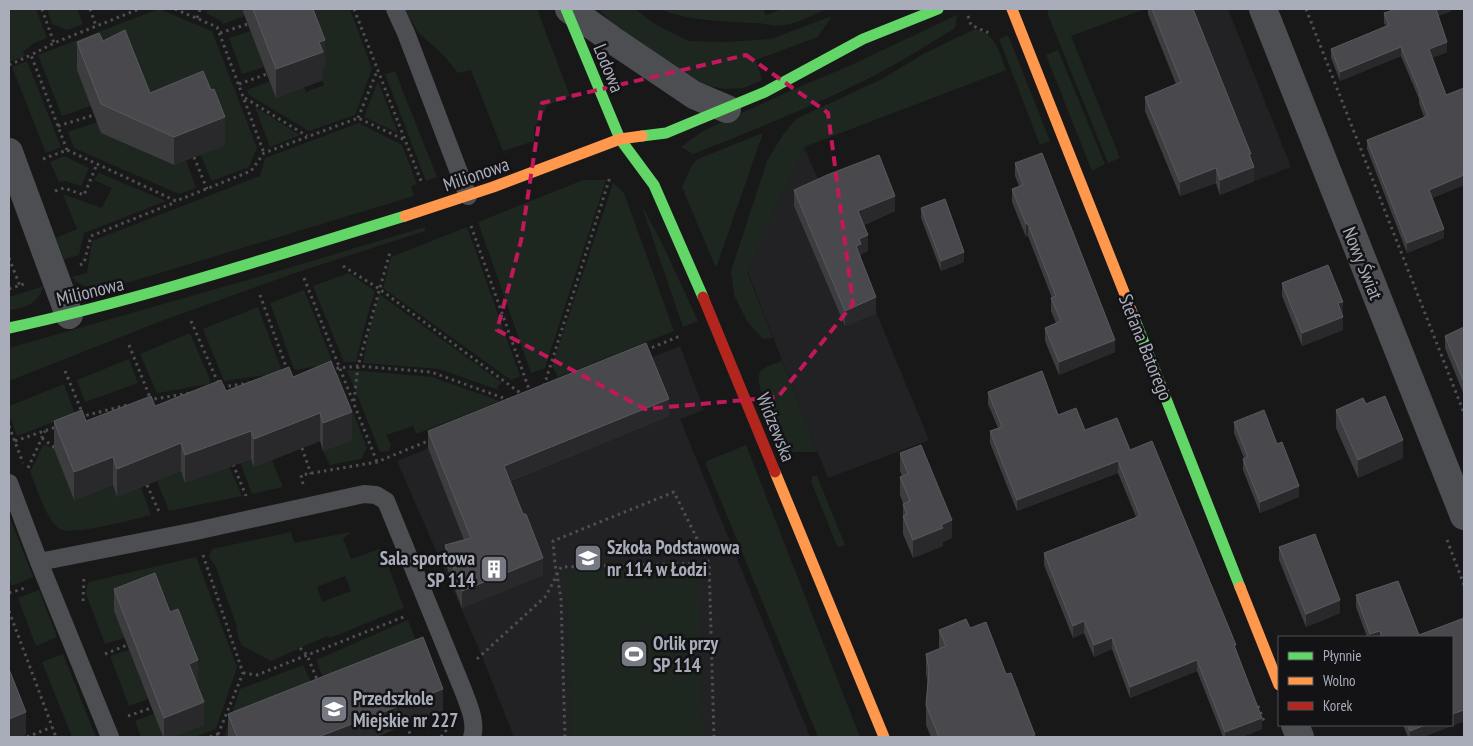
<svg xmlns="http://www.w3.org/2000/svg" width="1473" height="746" font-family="'PT Sans Narrow',sans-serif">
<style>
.built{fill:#222225}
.green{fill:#1e2620;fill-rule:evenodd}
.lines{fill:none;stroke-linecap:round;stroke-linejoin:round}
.path{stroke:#4e4f53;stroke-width:3;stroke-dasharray:2.5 4;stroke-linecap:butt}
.lane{stroke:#4c4e52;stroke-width:18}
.street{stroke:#4c4e52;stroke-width:28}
.fast{stroke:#63d668;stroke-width:11}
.slow{stroke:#ff974d;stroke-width:11}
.jam{stroke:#b3261e;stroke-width:11}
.wall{fill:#3d3d40}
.shaded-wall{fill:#29292b}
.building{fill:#49494d;stroke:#58595e}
.marked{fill:none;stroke:#c2185b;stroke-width:4;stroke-dasharray:10 6;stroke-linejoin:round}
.labels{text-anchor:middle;stroke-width:5;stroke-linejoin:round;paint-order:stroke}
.street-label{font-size:19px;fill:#a9adba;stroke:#131215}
.poi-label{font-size:19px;font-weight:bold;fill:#a9adba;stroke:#131215;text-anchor:start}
</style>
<rect width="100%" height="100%" fill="#181819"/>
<path class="built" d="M1162,9H1228L1291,167L1220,195L1148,14Z
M804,147L877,314L929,440L828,478L747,270Z
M680,346L704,410L680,419L810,737H514L481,654L397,461Z"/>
<path class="green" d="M9,9H36L47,38L34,43L23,52L25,56L9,62Z
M47,9H77L83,24L67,30L52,24Z
M159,9L212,31L257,148L249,167L212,181L200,154L156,118L77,70L91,106L62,116L38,55Z
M208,9H242L245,16L223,24L221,21L206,13Z
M301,9H350L372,69L355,115L309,131L249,95L247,90L270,81L276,97L304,87L306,92L324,85L319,70L325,68Z
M405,9H537L570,96L548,105L534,129V141L503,151L471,70L458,73L444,56L418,32Z
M598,9H635L655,24L688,41L724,42L771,39L832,16L818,37L756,60L762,80L744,88L724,89L705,85L681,71L613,24Z
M661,9H763L766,15L782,9H827C810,16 785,31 766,24C732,21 693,23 661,9Z
M1048,9H1145L1071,36L1120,158L1108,163L1048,15Z
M957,15L955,28C930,43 905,59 879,73C819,104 756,129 693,154L681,147L703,131L794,89L847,67Z
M975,29C995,33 1000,53 1006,70L804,147L747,272L773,338L765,339L761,337L747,321L734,295L731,271L767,161L782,136L796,119L884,78L925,53Z
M250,31L264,67L242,74L229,38Z
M1008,35L1050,141L1040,145L999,39Z
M1058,50L1105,164L1092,171L1046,55Z
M27,61L61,147L46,153L12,67Z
M395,71L437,177L426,181L385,74Z
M378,81L398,133L364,117Z
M255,107L300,135L270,147Z
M97,122L102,133L173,165L186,160L196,188L179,194L74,148L68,132Z
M359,123L402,145L417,184L411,186L414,196L130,282C109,286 87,295 72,277L87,273L92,241L260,176L265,158Z
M763,133L716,268L682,187L692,165L698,159Z
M64,156L89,168L81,186L66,181L59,182L50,162Z
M99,173L166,201L84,233L79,255L64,259L56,238L77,229L63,194L102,208L112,188L94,180Z
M583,180H606L545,368L531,373L478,222Z
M613,183L624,193L674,331L558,377L552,366Z
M641,204L661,241L698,321L683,327Z
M425,227V231L295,273L164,320L9,381V348L265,275Z
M467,227L520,376L511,380L383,288L391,257Z
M349,273L375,291L364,328L356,362H344L313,286Z
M44,286C36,305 28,307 9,310V297Z
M304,290L333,363L297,370L294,369L270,303Z
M379,294L498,380L502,383L497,386L499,390L439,369L363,363L367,340Z
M258,307L281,369L279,373L224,381L203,329Z
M190,333L210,380L209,384L158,393L156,391L140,354Z
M129,359L138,383L85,402L77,380Z
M782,361L818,452H792C783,441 755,388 759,375C762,366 775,364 782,361Z
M347,370L432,377L500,401L416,434L413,426L386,435L391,445L389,451L380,452Z
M338,373L367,448L361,459L330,465L323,451L351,440L297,379Z
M64,384L75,414L17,436L9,414V406Z
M44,444L54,449L74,500L113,485L117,497L141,487L151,515C134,519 74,536 60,529C47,522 36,486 30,472Z
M746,445L860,737H818L706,465L707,461Z
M250,457L255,467L272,460L283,487L252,494L240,462Z
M229,466L242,496L169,511L157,481L181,471L186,483Z
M813,476H817L845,545L839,547L837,546L811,481Z
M9,515L33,577L12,586L9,578Z
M291,532L294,543L351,532L343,539L351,559L379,549H382L404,608L330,638L327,636L271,661L241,645L236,629L237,627L215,565L209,557L212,549ZM345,576L351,591L322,602L317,587Z
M196,557L237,667L216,729L194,737H172L204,725L180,689L198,682L124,638L105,644L86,594L87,585L89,582Z
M698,567L703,737H571L566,572Z
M39,590L57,637L36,646L18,598Z
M408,620L423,659L330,697L316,660Z
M129,650L148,699L129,706L110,656Z
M63,654L96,737H72L42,662Z
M303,665L320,700L228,737H224L240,689Z
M154,714L163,737H141L135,721Z"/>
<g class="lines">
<path class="path" d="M42,9L54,43
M90,9L96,26
M175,9L217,27L264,153
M354,9L421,181
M1306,9L1464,413
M968,16L971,25L989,33
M197,18L200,9
M220,33L248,24
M9,65L31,55
M239,84L267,74
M245,98L307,136
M358,118L377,71
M58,126L94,115
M67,150L31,55L54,43L139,9
M194,157L207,189
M43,159L67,150L176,201L251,171L264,153L358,118L405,140
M55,191L64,188L84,195L97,164
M471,226L530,392
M9,258L20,286
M80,265L84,263L91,236L176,202
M343,266L378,288L523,395
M304,278L377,462
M9,289L27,283
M260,295L288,372
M191,321L219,385
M129,345L151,400
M646,350L680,336
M330,369L358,366L431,372L509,400
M65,371L82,412
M544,386L610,177
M222,387L250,383
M148,400L191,393
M354,401L358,366L390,252
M80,417L127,405
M9,426L23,463
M42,438L55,448
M15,441L56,427
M302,448L311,474
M233,464L246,496
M28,468L45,431
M303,484L301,475L377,462L430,440
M147,485L160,514
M1447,540L1464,585
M203,555L243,673L217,737
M9,593L25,588
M83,601L84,577
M9,611L56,737
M300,648L307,655L318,682
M105,654L127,645
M477,659L546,596L561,567L709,563
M243,673L257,675L406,616
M1258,706L1265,724
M128,716L151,708
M407,725L411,737
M27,737L52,727
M210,737L218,734
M441,737L448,728
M565,737L561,598L555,564L553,541L674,492L709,563L714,737"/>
<path class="lane" d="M395,9L406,33L468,196
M9,483L39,562L110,737
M39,562L196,531L364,494L376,495L386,501L463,690C468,704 477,722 472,737"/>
<path class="street" d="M569,9L611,39L694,95L727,109
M1263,9L1464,516
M9,152L69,315
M1295,725L1300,737"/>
<path class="fast" d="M566,9L620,139L654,185L703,297
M642,136L666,133L765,92L863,39L938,9
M1135,320L1240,587
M9,328C143,299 274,256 405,216"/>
<path class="slow" d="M1012,9L1135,320
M405,216L493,187L620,139L642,136
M775,472L884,737
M1240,587L1279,685"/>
<path class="jam" d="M703,297L775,472"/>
</g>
<path class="wall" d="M242,9H313L325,68L323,69V80L276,98Z
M1148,9H1193L1251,158L1254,181L1220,195L1216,183L1180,196L1145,111V97L1176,84L1148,14Z
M1451,9V11L1438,16L1447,52L1432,58L1446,95L1464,88V185L1432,198L1444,238L1407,253L1367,149V140L1424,117L1419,103V99L1401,56L1340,81L1331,58V49L1386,26L1384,23V13Z
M103,41L150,93L225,145L174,165L101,133L77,70V42Z
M1015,163L1115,352L1059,375L1045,341V328L1056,323L1051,311V298H1052L1028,236L1026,237L1012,202V189L1019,186L1015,176Z
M794,190L895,211L864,225L868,251L861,254V259L876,313L845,326L794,206Z
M921,208L964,262L941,271L921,218Z
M1282,283L1342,314L1343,330L1302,346L1282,296Z
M1464,327V395L1445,348V336Z
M293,377L352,440L323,451L320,441L254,467L251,459L185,483L181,471L117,497L113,485L74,500L54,449V421H86Z
M988,392L1058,415L1085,430L1130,450L1236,649L1262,729L1242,737H1223L1197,671L1130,698L1112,649L1094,657L1084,633L1073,638L1044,565V553L1136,517L1118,473L1017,511L990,443V431L998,428L988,404Z
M1366,404L1403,458L1358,478L1336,428V410Z
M669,416L510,481L543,575L462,608L445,562V545L464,540L428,448V431Z
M1234,422L1299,497L1260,513L1243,470V459L1244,458L1234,433Z
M900,453L952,538L943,542V546L913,558L903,534V503L900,495V477L902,476L900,471Z
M1279,547L1340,613L1306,627L1279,560Z
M1398,581L1419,635L1464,618V721L1423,737H1408L1403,725H1452V637H1367L1356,607V595Z
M114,589L198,682L196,683L204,725L172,737H163L114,611Z
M970,628L1006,674L1035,737H931L926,725V705L928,684L926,674V654L939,649V630Z
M443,711L375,737H228V714Z"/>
<path class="shaded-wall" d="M1436,9H1451V11L1436,17Z
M325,40V68L323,69V80L276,98V69L319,42Z
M1447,42V52L1429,59V49Z
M1401,47V56L1340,81V72Z
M225,117V145L174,165V137Z
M1249,154H1251V168L1254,167V181L1220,195V180Z
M1216,168V183L1180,196V182Z
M1464,175V185L1429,199V190Z
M895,196V211L858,227V211Z
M1026,224H1028V236L1026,237Z
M1444,229V238L1407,253V243Z
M868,235V251L861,254V259L856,246L859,239Z
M964,252V262L941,271V261Z
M876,297V313L845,326V311Z
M1343,302V314L1338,303Z
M1343,317V330L1302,346V333Z
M1115,340V352L1059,375V362Z
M669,399V416L504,483V466Z
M352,412V440L323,451V423Z
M320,413V441L254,467V439Z
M251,431V459L185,483V455Z
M1403,440V458L1358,478V460Z
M181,443V471L117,497V469Z
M113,457V485L74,500V472Z
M1118,461V473L1017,511V500Z
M1299,486V497L1260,513V502Z
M952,520V538L943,542V546L913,558V540L941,525Z
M543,558V575L462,608V591Z
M1340,600V613L1306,627V614Z
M1084,621V633L1073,638V626Z
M1380,631V637H1370V634Z
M1112,638V649L1094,657V645Z
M198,660V682L189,686V664Z
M1197,660V671L1130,698V687Z
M443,689V711L375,737H318Z
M204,702V725L172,737H164V718Z
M1464,710V721L1423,737H1410V731L1425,725H1452V714Z
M26,712V735L19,737H9V719Z
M1262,718V729L1242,737H1225V732Z"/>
<path class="building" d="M253,9H313L325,40L319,42L323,52L276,69Z
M1152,9H1193L1251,154H1249L1254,167L1220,180L1216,168L1180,182L1145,97L1181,82Z
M1396,9H1436L1447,42L1429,49L1446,95L1464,88V139L1463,140L1464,142V175L1429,190L1444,229L1407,243L1367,140L1428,116L1419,94L1420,93L1401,47L1340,72L1331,49L1389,25L1384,13Z
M125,30L150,93L203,71L211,90L214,89L225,117L174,137L101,104L77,42L99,33L103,41Z
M1042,153L1115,340L1059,362L1045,328L1061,321L1051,298L1056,296L1028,224H1026L1012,189L1023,185L1015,163Z
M879,155L895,196L858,211L868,235L859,239L861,244L856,246L876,297L845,311L794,190L827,175Z
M945,199L964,252L941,261L921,208Z
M1328,265L1343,302L1338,303L1343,317L1302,333L1282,283Z
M1464,327V382L1445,336Z
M646,343L669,399L504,466L523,514H526L543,558L462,591L445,545L471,538L428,431Z
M331,361L352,412L323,423L320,413L254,439L251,431L185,455L181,443L117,469L113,457L74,472L54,421L82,410L86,421L151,396L155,406L221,380L226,391L289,367L293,377Z
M1042,371L1058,415L1076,408L1085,430L1117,418L1130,450L1152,441L1236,645H1234L1262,718L1225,732L1197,660L1130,687L1112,638L1094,645L1084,621L1073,626L1044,553L1140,516L1118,461L1017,500L990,431L1002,427L988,392Z
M1385,396L1403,440L1358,460L1336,410L1363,398L1366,404Z
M1264,410L1277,444L1282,442L1299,486L1260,502L1243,459L1248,457L1234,422Z
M921,445L952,520L941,525L943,528L913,540L903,516L907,514L903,504L910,501L900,477L908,474L900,453Z
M1315,534L1340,600L1306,614L1279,547Z
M155,573L170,612L178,609L198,660L189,664L204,702L164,718L114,589Z
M1398,581L1419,635L1464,618V710L1452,714V637H1382L1380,631L1370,634L1356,595Z
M966,619L970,628L986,622L1006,674L1011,673L1035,735L1030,737H939L926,705L929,670L926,654L946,646L939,630Z
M423,637L443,689L318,737H237L228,714Z
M9,669L26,712L9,719Z
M1407,725H1425L1410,731Z"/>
<path class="marked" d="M746,55L828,113L853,304L778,397L645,409L497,330L521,241L542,103Z"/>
<defs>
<g id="school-square" transform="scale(1.4375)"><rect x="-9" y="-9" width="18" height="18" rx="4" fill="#767982" stroke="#131215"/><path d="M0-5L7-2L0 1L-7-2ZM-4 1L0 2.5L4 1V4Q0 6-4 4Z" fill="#fff"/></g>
<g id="building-square" transform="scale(1.4375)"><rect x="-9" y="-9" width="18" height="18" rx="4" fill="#767982" stroke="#131215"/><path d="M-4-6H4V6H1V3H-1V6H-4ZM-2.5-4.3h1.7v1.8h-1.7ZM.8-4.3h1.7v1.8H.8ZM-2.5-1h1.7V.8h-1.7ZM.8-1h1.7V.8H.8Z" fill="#fff"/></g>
<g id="stadium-square" transform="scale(1.4375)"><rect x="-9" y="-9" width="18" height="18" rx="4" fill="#767982" stroke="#131215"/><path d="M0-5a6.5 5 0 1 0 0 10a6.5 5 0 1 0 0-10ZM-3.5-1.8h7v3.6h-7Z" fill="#fff"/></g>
</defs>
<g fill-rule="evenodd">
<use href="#school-square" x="588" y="558"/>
<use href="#building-square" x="494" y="569"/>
<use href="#stadium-square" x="634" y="654"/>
<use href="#school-square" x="334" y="709"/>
</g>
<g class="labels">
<g class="street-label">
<text transform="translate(609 68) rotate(68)" y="7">Lodowa</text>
<text transform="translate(476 174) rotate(-19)" y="7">Milionowa</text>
<text transform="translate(1363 263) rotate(68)" y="7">Nowy Świat</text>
<text transform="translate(90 291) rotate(-14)" y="7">Milionowa</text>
<text transform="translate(1146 347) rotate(68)" y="7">Stefana Batorego</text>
<text transform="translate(776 427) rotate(68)" y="7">Widzewska</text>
</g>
<g class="poi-label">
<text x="607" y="554">Szkoła Podstawowa<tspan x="607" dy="22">nr 114 w Łodzi</tspan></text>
<text x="475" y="565" text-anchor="end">Sala sportowa<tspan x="475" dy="22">SP 114</tspan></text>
<text x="653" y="650">Orlik przy<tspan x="653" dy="22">SP 114</tspan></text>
<text x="353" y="705">Przedszkole<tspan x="353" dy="22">Miejskie nr 227</tspan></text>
</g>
</g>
<rect width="1473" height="746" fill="none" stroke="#a9adba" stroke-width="20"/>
<rect x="1278" y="636" width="175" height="90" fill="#131215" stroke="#4f5057"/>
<rect x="1288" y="652" width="25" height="8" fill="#63d668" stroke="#4f5057"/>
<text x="1323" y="661" font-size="15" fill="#a9adba">Płynnie</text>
<rect x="1288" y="677" width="25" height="8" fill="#ff974d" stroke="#4f5057"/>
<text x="1323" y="686" font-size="15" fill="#a9adba">Wolno</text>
<rect x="1288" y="702" width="25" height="8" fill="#b3261e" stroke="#4f5057"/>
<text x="1323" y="711" font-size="15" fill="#a9adba">Korek</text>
</svg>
